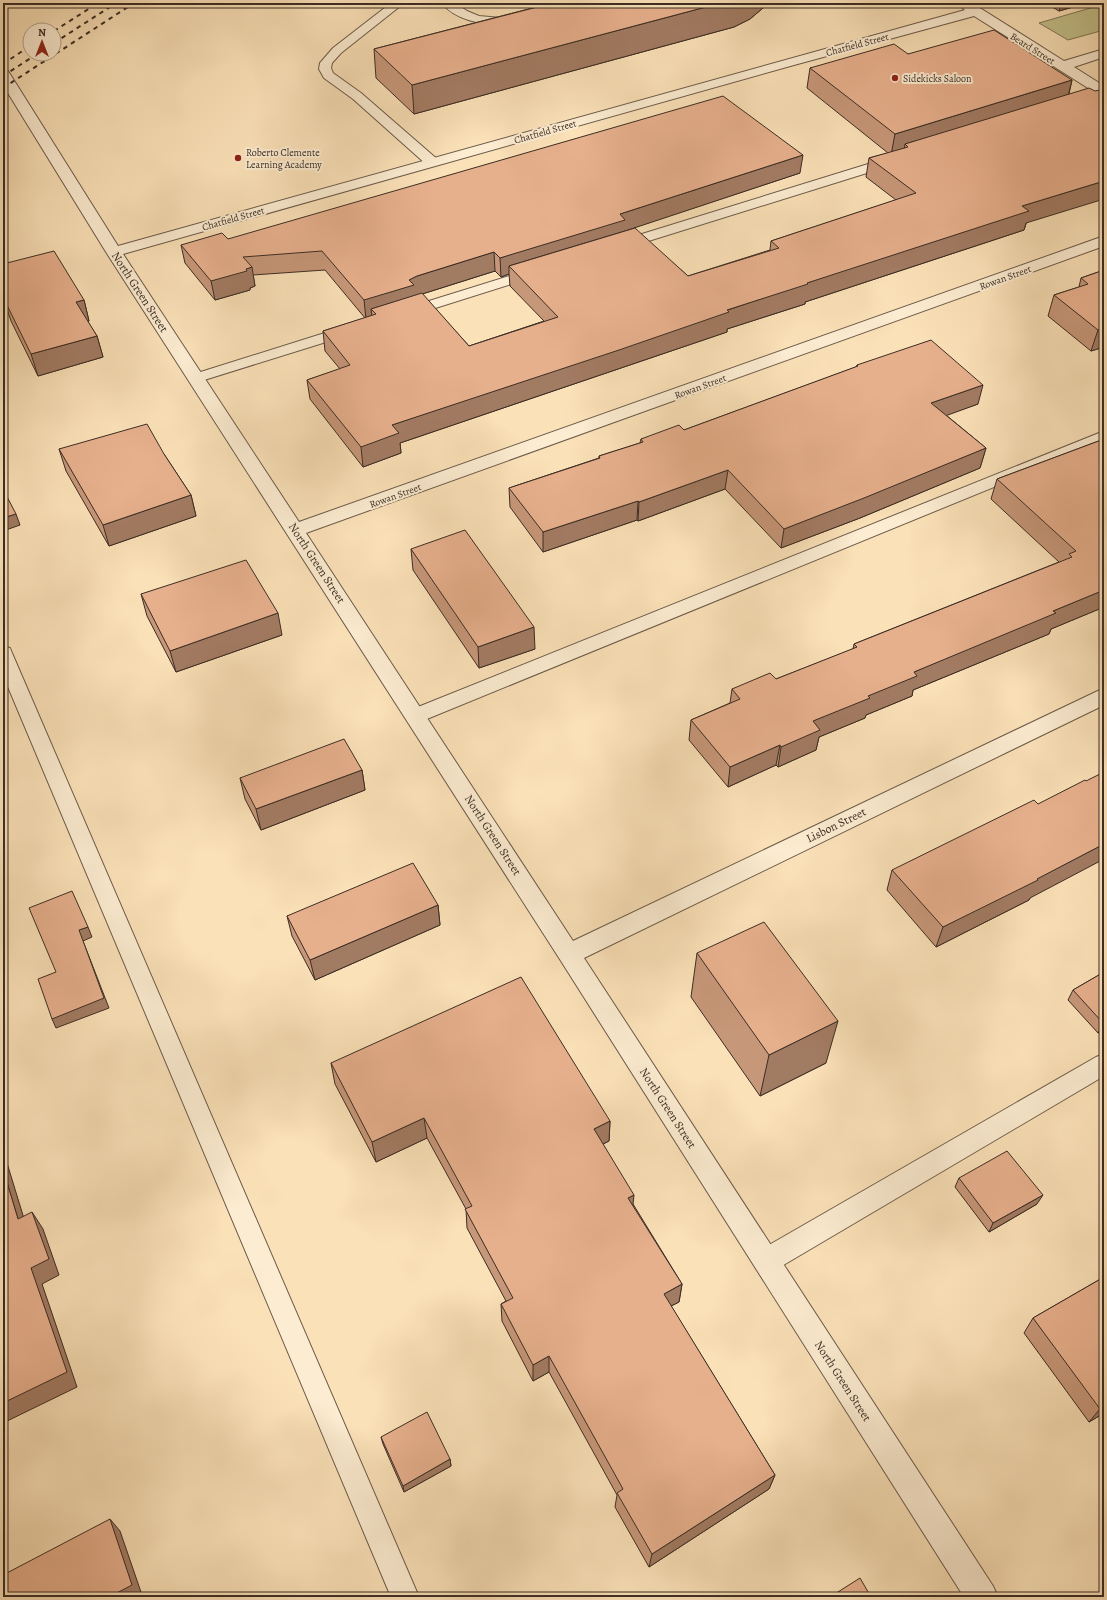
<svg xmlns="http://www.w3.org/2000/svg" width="1107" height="1600" font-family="Alegreya,serif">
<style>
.green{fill:#c4c18b;stroke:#807758}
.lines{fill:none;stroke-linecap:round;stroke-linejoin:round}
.lane-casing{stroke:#6b5a49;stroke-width:2}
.street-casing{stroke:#6b5a49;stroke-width:2}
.lane{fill:#fcecd1;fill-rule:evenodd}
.street{fill:#fcecd1;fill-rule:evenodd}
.rail{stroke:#3b2d24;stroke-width:2;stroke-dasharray:4.5 4.5;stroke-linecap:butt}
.wall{fill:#c79779;stroke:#3b2d24;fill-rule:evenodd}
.shaded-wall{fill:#a27b63;stroke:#3b2d24}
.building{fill:#e7b08d;stroke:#3b2d24}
.poi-dot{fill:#8f2418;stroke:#fcecd1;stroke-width:1.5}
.labels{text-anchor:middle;stroke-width:4;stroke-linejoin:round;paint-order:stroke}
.far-street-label{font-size:10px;fill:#3b2d24;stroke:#fcecd1}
.far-poi-label{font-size:10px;fill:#3b2d24;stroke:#fcecd1;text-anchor:start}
.street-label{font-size:12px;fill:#3b2d24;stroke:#fcecd1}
</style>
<rect width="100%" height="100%" fill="#fbe1b8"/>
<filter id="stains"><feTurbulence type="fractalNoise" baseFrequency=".005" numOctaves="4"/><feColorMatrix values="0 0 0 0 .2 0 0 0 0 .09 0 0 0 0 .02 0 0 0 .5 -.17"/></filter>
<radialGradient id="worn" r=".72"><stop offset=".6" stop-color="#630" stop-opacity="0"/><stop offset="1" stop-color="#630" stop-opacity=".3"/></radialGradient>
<path class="green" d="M1104,4V30L1068,40L1039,23Z"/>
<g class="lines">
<g class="lane-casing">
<path id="lane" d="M391,3H404L341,53L332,63L331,68L333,73L361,93L437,159L439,162L437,165H427L353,99L324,78L319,69L320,63L333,48Z
M442,3H455L467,11L479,16L513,19L517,21L519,23L517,25L513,27C490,24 458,24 442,3Z
M894,156L899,157L901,160L899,163L626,248L621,249L616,248L614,245L616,242Z
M535,268L540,269L542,272L540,275L410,316L405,317L400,316L398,313L400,310Z
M350,325L355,327L358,330L355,333L201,381L196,383L191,381L188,378L191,375Z
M1104,431V442L422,721L415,723L408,721L405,716L408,711Z
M3,646L10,648L12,653L419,1597H391L3,675Z
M1104,1054V1076L775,1270L766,1273L757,1270L754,1261L757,1252L1096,1057Z"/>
</g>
<g class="street-casing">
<path id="street" d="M957,3H972L1064,61L1104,49V57L1074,67L1104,86V96L1099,95L974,16L794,65L123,254L299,522L1104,236V246L306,533L573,941L1104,688V705L584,958L993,1586L998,1597H964L561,961L106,252L3,85V70L8,71L10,74L118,246L965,10Z"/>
</g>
<use href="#lane" class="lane"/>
<use href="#street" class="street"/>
<path class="rail" d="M54,31L98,3
M54,43L116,3
M3,64L30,46
M3,76L37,54
M3,88L134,3"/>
</g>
<path class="wall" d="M531,3H769L750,19L734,27L414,114L376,78L374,49L536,7Z
M1045,3H1087L1059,11Z
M908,54L1072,80L1069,94L1024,230L805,302V304L727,329V332L400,443L401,453L363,467L310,399L307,380L340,369L325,351L323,331L365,318L325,270L253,275L255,286L250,288V290L215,300L185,263L181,245L800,173L633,228L688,276L770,250L771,241L896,200L866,177L869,158L888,153L807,88L810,68ZM495,271L501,277L509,274L510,286L544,321L469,346L422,294Z
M3,264L84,300L89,321L88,322L97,336L103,357L38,376L11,321L6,306L3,300Z
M1104,270V347L1091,351L1048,316L1054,295L1079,287L1081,278Z
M857,365L978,404L946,415L986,448L980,468L860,518L781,548L725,489L638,521L637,520L543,552L510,507L509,488L599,458V456L640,443L641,439L684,430L856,367Z
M1104,439V607L1051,629L1049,634L913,690L912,696L866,715L865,718L819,737L816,750L778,767L776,765L728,787L689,740L691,720L730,703L732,689L776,679L853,649L854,644L1059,562L991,499L997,479Z
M59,449L164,454L191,495L196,516L109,546L66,471Z
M411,549L535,649L479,668L413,570Z
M141,594L282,635L176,672L147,616Z
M362,770L365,790L261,830L245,799L240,778Z
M892,870L1030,898L1029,900L936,947L887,890Z
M438,905L440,925L315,980L292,936L287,916Z
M697,953L826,1063L760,1096L691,997Z
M1104,972V1030L1098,1033L1068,1000L1073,990Z
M331,1063L610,1121L609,1141L603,1144L633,1204L682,1284L679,1302L671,1306L775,1475L769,1489L649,1567L615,1507L617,1495L549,1372L533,1381L502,1321L501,1304L506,1301L467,1228L466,1209L427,1138L376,1162L335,1084Z
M959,1178L1037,1204L989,1232L955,1187Z
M1104,1277V1413L1089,1422L1024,1333L1033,1318Z
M381,1437L450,1459L451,1466L404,1492L383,1444Z"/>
<path class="shaded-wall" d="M721,3H769L750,19L734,27L414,114L412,85Z
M1062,3H1087L1059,11Z
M1072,80L1067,100L905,144L904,151L891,155L895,134Z
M803,155L800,173L625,231L509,266V274L501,277L500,258L620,214Z
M1104,181V199L1026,223L1024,230L805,302V304L727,329V332L400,443L401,453L363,467L361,447L392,425L807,283L1022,206Z
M494,252L495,271L419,295L371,309L372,317L366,319L364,300L417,276Z
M252,267L255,286L250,288V290L215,300L211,281Z
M84,300L89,321L82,323L76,302Z
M1104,328V347L1091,351L1098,330Z
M97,336L103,357L38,376L31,354Z
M983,385L978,404L926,423L931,403Z
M986,448L980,468L860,518L781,548L784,529Z
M728,470L725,489L638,521L639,502Z
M191,495L196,516L109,546L103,525Z
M638,501L637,520L543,552V532Z
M16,514L20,525L3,531V518Z
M1104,590V607L1051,629L1049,634L913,690L912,696L866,715L865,718L819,737L816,750L778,767L781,747L813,721L868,696L914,672L1053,611Z
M278,613L282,635L176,672L170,651Z
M534,627L535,649L479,668L478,647Z
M780,745L776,765L728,787L730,767Z
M362,770L365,790L261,830L256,809Z
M1104,844V859L1030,898L1029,900L936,947L943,927Z
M438,905L440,925L315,980L310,960Z
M88,927L92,937L83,941L109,1008L56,1028L52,1019L79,930Z
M838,1021L826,1063L760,1096L769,1055Z
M1103,1023H1104V1030L1098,1033Z
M424,1118L427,1138L376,1162L372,1142Z
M610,1121L609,1141L593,1149L594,1129Z
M3,1150L29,1235L18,1219L3,1169Z
M634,1195L632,1214L628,1198Z
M1043,1195L1037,1204L989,1232L993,1223Z
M32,1212L43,1229L59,1275L42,1284L77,1387L3,1423V1403L31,1268Z
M682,1284L679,1302L661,1311L664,1294Z
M549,1356V1372L533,1381V1365Z
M1104,1407V1413L1089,1422L1100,1409Z
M450,1459L451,1466L404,1492L403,1486Z
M775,1475L769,1489L649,1567L652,1554Z
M110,1519L120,1531L142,1595L138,1597H109Z"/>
<path class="building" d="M553,3H721L412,85L374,49Z
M994,30L1072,80L895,134L810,68L894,44L908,54Z
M1089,88L1095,91L1104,89V181L1022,206L1029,211L807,283L808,284L727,310L729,312L619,350L392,425L399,433L361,447L307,380L350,365L323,331L376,314L371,309L422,293L469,346L558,317L509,266L635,228L688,276L779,248L771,241L916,193L869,158L908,147L905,144Z
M723,96L803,155L620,214L625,220L500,258L494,252L417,276L409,280L414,285L364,300L322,251L243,257L252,267L246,269L247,271L211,281L181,245L222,233L228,239Z
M54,251L84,300L76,302L97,336L31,354L4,299L7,298L3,291V264Z
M1104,270V328L1098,330L1054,295L1088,284L1081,278Z
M931,340L983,385L931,403L986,448L864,498L784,529L728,470L639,502L638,501L543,532L509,488L600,458L599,456L643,442L641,439L679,425L684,430L858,366L857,365Z
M147,424L164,454L191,495L103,525L59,449Z
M1104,439V590L1053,611L1056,613L914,672L917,676L868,696L870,698L813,721L820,730L781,747L780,745L730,767L691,720L740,699L732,689L770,673L776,679L857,647L854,644L1072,557L1069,554L1076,551L997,479Z
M3,489L16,514L3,518Z
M465,530L534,627L478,647L411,549Z
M246,560L278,613L170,651L141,594Z
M344,739L362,770L256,809L240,778Z
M1104,772V844L1037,879L1038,880L943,927L892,870L1034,800L1038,804L1085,780L1086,781Z
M413,863L438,905L310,960L287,916Z
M72,891L88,927L79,930L104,998L52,1019L38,979L56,972L29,908Z
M764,922L838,1021L769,1055L697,953Z
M1104,972V1023H1103L1073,990Z
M521,977L610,1121L594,1129L634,1195L628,1198L682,1284L664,1294L775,1475L652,1554L617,1493L623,1489L549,1356L533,1365L501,1304L513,1298L465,1209L472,1206L424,1118L372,1142L331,1063Z
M1007,1151L1043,1195L993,1223L959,1178Z
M3,1169L18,1219L32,1212L49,1259L31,1268L67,1372L3,1403Z
M1104,1277V1407L1100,1409L1033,1318Z
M427,1412L450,1459L403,1486L381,1437Z
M110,1519L132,1585L109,1597H3V1575Z
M860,1578L871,1597H830Z"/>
<g class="poi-dot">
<circle cx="895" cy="78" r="4"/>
<circle cx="238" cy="158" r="4"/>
</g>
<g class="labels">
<g class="far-street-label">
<text transform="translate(857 44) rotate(-15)" y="4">Chatfield Street</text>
<text transform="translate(1033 48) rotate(32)" y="4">Beard Street</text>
<text transform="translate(545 131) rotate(-16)" y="4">Chatfield Street</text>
<text transform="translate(233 218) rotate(-16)" y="4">Chatfield Street</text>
<text transform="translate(1005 277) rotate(-20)" y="4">Rowan Street</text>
<text transform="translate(700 386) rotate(-20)" y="4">Rowan Street</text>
<text transform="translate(395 495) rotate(-20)" y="4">Rowan Street</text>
</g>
<g class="far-poi-label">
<text x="903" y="82">Sidekicks Saloon</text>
<text x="246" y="156">Roberto Clemente<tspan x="246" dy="12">Learning Academy</tspan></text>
</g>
<g class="street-label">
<text transform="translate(140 292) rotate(57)" y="4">North Green Street</text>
<text transform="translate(317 563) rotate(57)" y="4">North Green Street</text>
<text transform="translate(836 825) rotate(-26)" y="4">Lisbon Street</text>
<text transform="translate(493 835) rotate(57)" y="4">North Green Street</text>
<text transform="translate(668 1108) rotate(57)" y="4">North Green Street</text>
<text transform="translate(843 1381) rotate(57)" y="4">North Green Street</text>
</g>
</g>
<rect width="1107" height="1600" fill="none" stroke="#fbe1b8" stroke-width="16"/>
<rect x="4" y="4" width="1099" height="1592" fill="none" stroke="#3b2d24" stroke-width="2"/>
<rect x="8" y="8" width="1091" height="1584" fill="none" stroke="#3b2d24"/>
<g transform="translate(42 42)"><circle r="19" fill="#fcecd1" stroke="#afa08c"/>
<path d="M0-3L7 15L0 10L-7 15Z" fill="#8f2418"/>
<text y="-6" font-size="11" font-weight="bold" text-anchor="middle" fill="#3b2d24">N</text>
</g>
<rect width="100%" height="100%" filter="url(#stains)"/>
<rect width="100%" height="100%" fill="url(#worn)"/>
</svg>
